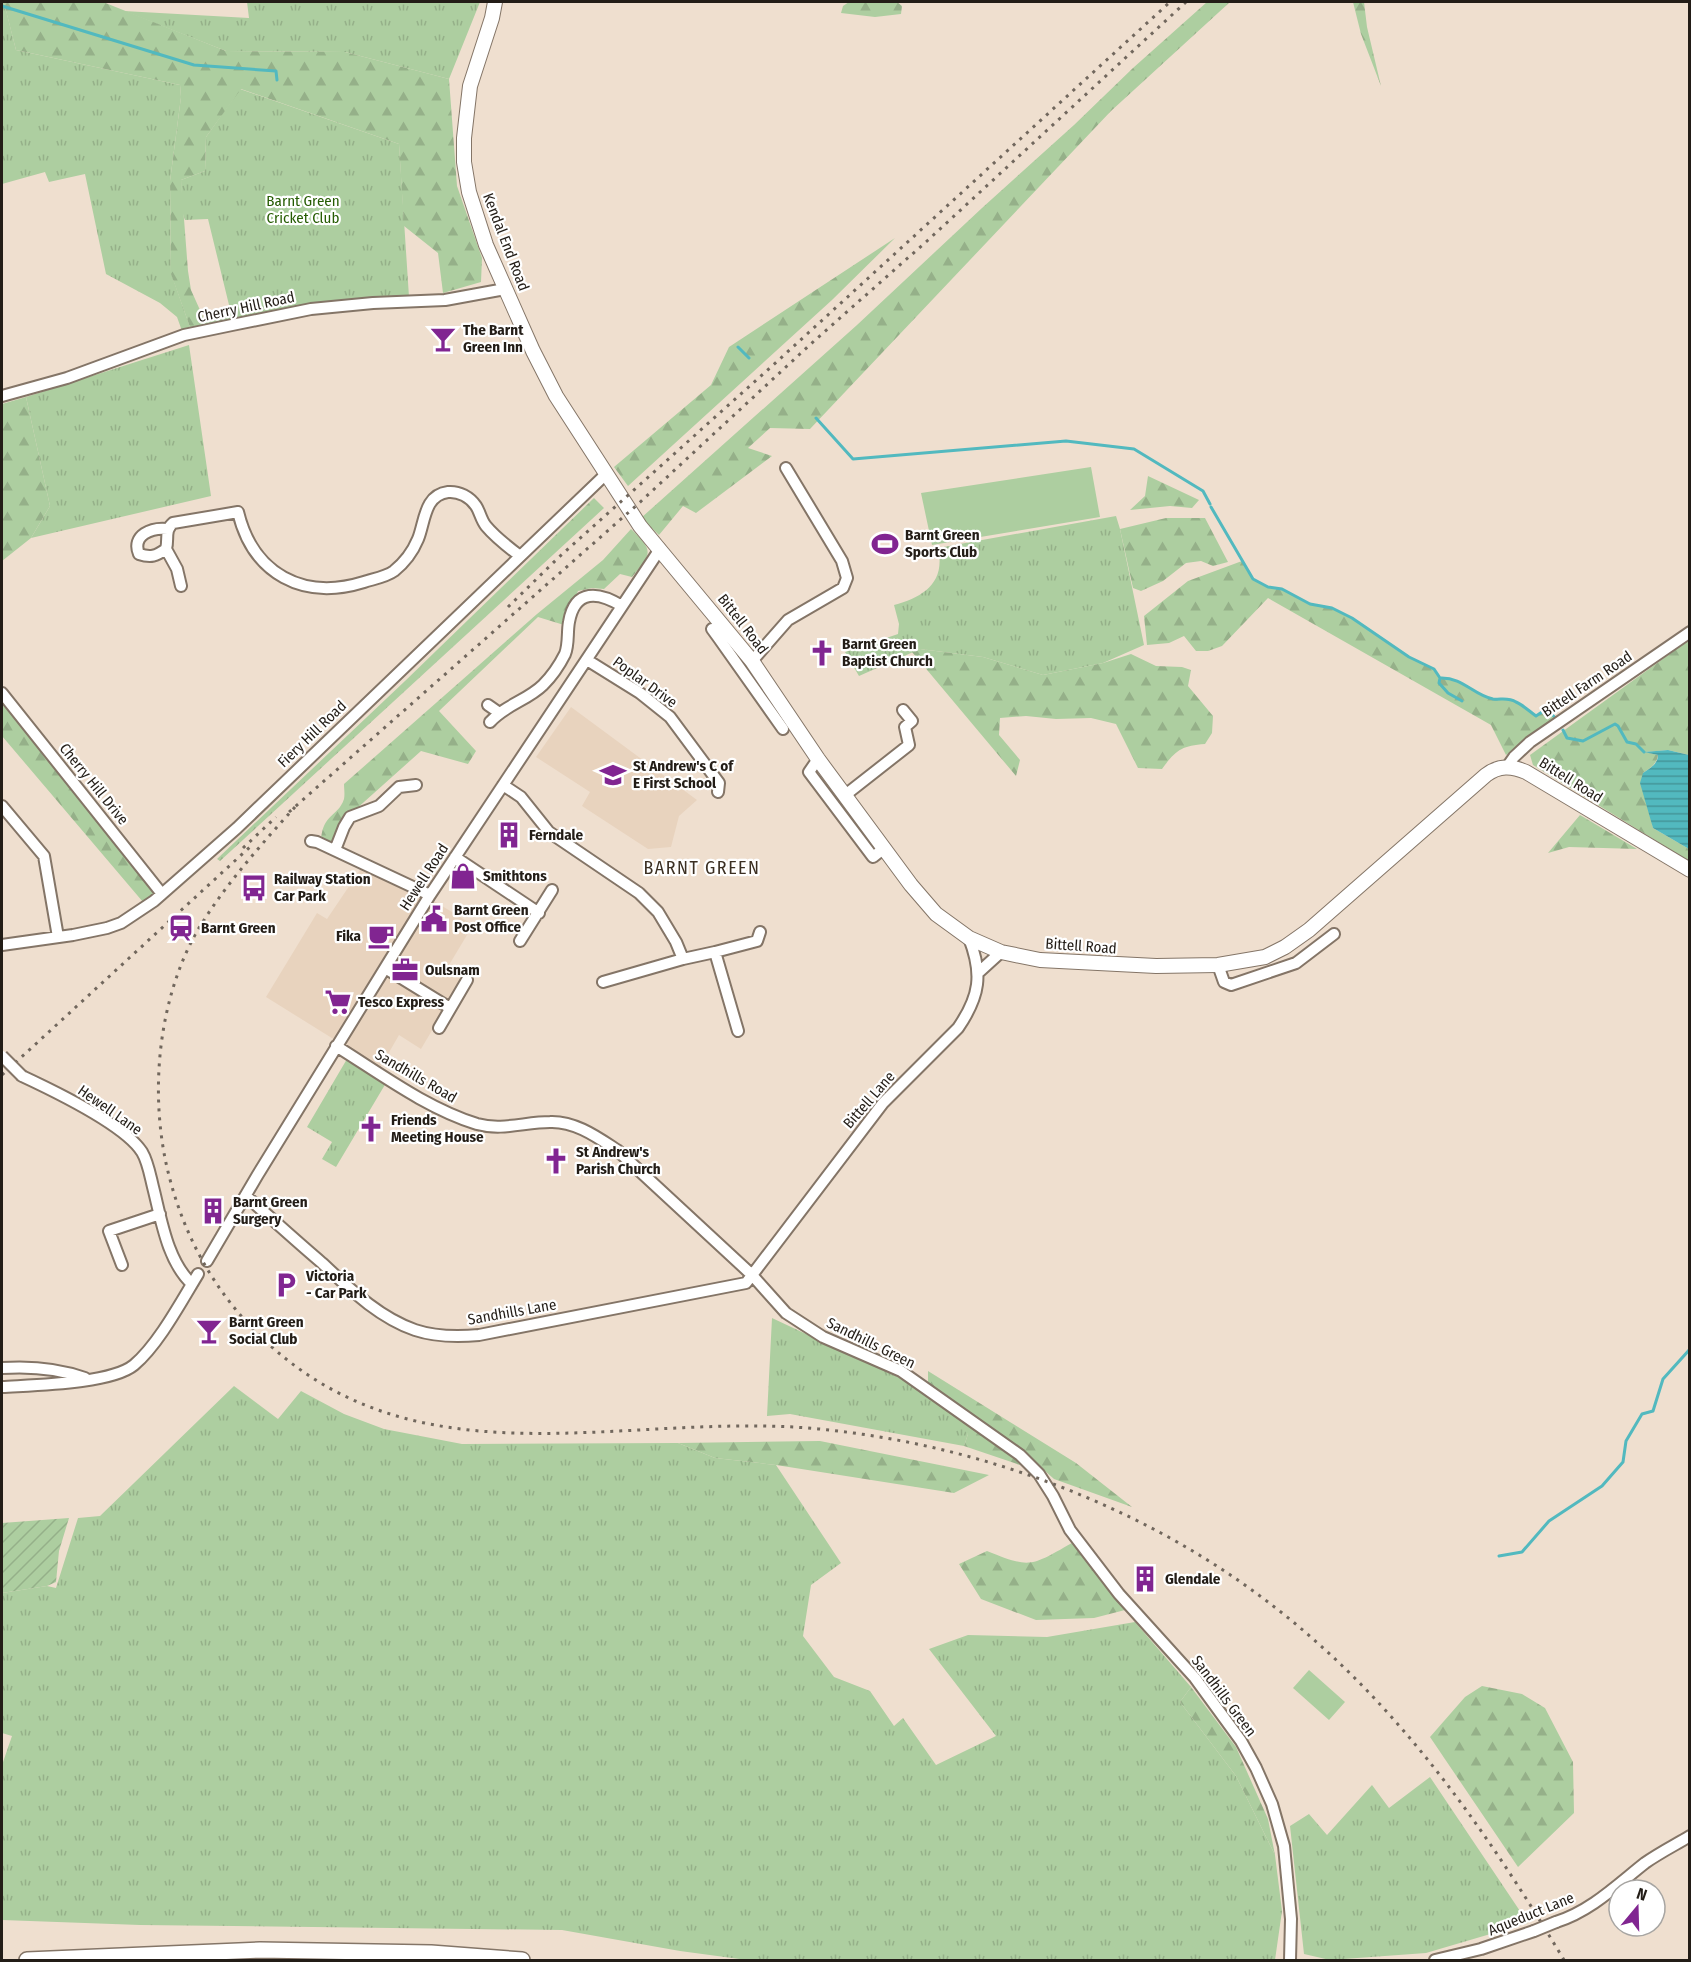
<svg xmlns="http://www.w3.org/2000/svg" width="1691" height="1962" font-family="'Fira Sans Condensed',sans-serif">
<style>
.built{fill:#e8d3be}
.grass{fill:url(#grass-tufts)}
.forest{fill:url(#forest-firs)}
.garden{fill:url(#garden-furrows)}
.pitch{fill:#adcea0}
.water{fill:url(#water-rules)}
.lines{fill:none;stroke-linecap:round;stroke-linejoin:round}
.stream{stroke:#52b9bf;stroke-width:3}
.minor-casing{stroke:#847567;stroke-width:14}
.major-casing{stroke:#847567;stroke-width:16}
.highway-casing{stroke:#847567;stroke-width:18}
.minor{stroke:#fff;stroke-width:10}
.major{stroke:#fff;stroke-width:14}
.highway{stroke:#fff;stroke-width:15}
.rail{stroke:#71675d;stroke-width:3;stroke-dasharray:3 6;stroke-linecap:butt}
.minor-bridge-casing{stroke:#847567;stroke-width:14;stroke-linecap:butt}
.minor-bridge{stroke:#fff;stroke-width:10}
.labels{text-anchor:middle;stroke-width:4.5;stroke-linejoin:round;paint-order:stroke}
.park-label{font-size:15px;fill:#265c03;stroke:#fff}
.street-label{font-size:15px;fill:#231d17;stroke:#fff}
.poi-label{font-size:15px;font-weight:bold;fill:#231d17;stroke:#fff;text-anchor:start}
.quarter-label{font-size:18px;letter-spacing:1.5px;fill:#3b2f22;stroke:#fff}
</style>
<defs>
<pattern id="grass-tufts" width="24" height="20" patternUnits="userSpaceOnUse" patternTransform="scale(1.5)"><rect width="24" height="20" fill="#adcea0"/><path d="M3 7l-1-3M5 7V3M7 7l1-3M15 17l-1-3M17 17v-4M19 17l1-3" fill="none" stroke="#95b089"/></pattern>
<pattern id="forest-firs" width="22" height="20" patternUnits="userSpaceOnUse" patternTransform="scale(1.5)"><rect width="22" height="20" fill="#adcea0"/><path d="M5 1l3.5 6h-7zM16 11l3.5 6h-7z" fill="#95b089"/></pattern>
<pattern id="garden-furrows" width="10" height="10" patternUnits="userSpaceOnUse" patternTransform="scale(1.5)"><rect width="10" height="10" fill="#adcea0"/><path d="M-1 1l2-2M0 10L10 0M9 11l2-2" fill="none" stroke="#95b089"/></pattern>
<pattern id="water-rules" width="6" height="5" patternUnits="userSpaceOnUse" patternTransform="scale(1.5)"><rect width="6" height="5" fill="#52b9bf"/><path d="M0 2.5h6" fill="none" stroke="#44969a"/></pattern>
</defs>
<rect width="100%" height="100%" fill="#efdfcf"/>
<path class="built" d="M571,707L697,800L679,816L671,847L648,849L582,806L590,792L536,757Z
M362,867L434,901L473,925L449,965L466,973L421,1049L399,1035L380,1068L266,997L317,913L327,919Z"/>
<path class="grass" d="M2,2H4L16,50L180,85L181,97L170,181L171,273L191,330L182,331L177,317L160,303L106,274L85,174L49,182L45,172L2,184Z
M247,2H480L449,79L345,52L226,51L124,11L249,18Z
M240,89L399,144L409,297L225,322L221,313L230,309L208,219L185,220L182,211L181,180L205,171L206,137Z
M189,345L211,496L31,538L50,506L26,397Z
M1116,516L1120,529L1144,645L1103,663L1043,675L983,657L920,649L859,676L845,652L898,634L899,624L894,605C923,597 946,583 938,548Z
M347,1059L386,1083L336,1167L322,1159L332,1142L307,1127Z
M772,1318L904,1380L961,1418L968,1434L964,1446L790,1414L767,1416Z
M234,1386L278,1419L301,1391L344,1414L384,1429L462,1444L678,1443L715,1458L776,1465L841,1563L811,1585L803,1636L834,1677L870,1691L894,1726L903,1718L936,1765L996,1736L929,1649L968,1635L1047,1637L1135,1622L1191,1687L1180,1702L1236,1776L1275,1855L1282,1911L1275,1960H747L680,1951L562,1930L140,1925L2,1920V1765L12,1736L2,1733V1593L47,1586L56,1588L78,1518L100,1516Z
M1430,1777L1528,1923L1426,1953L1330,1960L1304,1954L1290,1826L1309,1814L1327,1835L1372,1785L1389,1808Z"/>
<path class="forest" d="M2,2H103L226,51L345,52L449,79L457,186L482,258L481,282L443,293L438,253L404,226L399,144L241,89L206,137L205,171L181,180L188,271L191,290L204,319L221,313L225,322L191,330L171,274L170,181L181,97L180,85L16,50L4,3Z
M849,2H897L902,6L901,14L875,17L841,13L843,6Z
M1207,2H1230L1111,111L810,429L770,428L748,448L772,456L696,513L683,506L659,535L641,518L857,325L982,208L1074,125L1133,68Z
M1353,2H1364L1367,27L1381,86L1361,34Z
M895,238L832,300L628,486L614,467L711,385L729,347Z
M26,397L50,506L31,538L2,561V404Z
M1148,476L1199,500L1192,508L1170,506L1130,510L1145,496Z
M594,498L604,508L220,861L217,859L405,681Z
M1166,518H1205L1228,562L1213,566L1201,561L1186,563L1163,581L1141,591L1133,588L1120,529Z
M631,529C654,551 652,553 632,577L620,574L604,589L592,588L578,591L564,625L538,617L439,711L476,751L468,764L421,751L345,819L333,846L321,840C323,813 338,817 344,799C345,794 344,788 344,784L537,614L603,560Z
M1242,561L1253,579L1268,587L1282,589L1310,604L1332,608L1352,618L1409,657L1434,669L1440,678C1459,678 1471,690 1488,697C1496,700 1504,697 1512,700C1520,702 1528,710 1536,715L1542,712L1545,708H1548L1555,718L1506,755L1491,725L1268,598L1222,646L1208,651H1196L1184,636L1169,643L1147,645L1144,616L1188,581Z
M1689,640V755L1668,750L1645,752L1658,755C1657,764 1650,768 1643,773L1653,828L1689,849V861L1533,765L1530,755Z
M920,649L983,657L1043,675L1103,663L1131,654L1156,666L1182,667L1191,670L1188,686L1213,716L1212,733L1205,744C1181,746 1176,750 1162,769L1138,768L1116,724L1091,718L1056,719L1026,716L1000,718L999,735L1020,760L1016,776L912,652Z
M2,701L156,891L143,902L2,736Z
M1580,815L1637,849L1569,847L1548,853Z
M928,1371L1076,1463L1132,1507L1054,1479L1036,1463L928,1383Z
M961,1418L1022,1461L1020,1465L964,1446L968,1434L959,1426Z
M820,1441L989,1475L954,1493L776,1465L715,1458L678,1443Z
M1072,1543L1125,1610L1094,1618L1036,1620L981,1599L959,1564L987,1551C1031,1569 1031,1566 1072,1543Z
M1482,1686L1522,1694L1545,1708L1573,1762L1574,1813L1518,1867L1430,1737L1465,1697Z
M1191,1687L1236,1747L1268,1819L1275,1855L1236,1776L1180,1702Z"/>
<path class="garden" d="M69,1518L59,1551L56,1582L47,1586L2,1593V1523Z"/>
<path class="pitch" d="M1091,467L1100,517L932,545L921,493Z
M1309,1670L1345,1702L1329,1720L1293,1688Z"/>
<path class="water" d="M1668,750L1689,755V849L1653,828L1640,783L1643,773C1650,768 1658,764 1658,755L1644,752Z"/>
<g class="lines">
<path class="stream" d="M2,6L194,65L276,71L277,80
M738,347L749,358
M816,418L853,459L1066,441L1134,449L1203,491L1210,504
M1211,507L1253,579L1268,587L1282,589L1310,604L1332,608L1352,618L1409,657L1434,669L1440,678C1463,677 1473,695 1493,699C1501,700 1508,697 1516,702C1523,705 1529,711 1536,716L1542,712L1545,708H1548L1555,718
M1440,678L1439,683L1448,693L1462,701
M1563,730L1567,738L1583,741L1615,724L1618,726L1627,742L1636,744L1644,752
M1499,1556L1522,1552L1549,1521L1602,1486L1623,1462L1626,1441L1642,1414L1653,1411L1663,1379L1690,1349"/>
<g class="minor-casing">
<path id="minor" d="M2,396L67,378L184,335L232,325L311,309L373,303L445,300L505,289
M166,549C156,556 151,558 139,554C131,535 152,527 168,529
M181,586L177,569L166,549C169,539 164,531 173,523L238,512C253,574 303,601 364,582C373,579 386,577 394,571C404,563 413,551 418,539C425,522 424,495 448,492C459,491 470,497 476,506C480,512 481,520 486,526C496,538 508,547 520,556
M712,629L720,640L725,637
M720,640L783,729
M587,660L640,693L670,717L719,783L718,792
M752,661L788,620L843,588L847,578L842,561L786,468
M2,693L162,894
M488,705L498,712
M490,722C505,705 528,700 543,685C551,677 560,664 565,654C569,644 567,632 569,622C575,588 599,592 622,606
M818,759L809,772L873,857L883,849
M1507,767L1514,757L1530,742L1690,632
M503,785L521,797L549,832L639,893L658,912L676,942L683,959L715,952L738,1031
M844,796L909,745L905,727L912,721L903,710
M2,806L44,856L58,937
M311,841L317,842L430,895
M335,850L344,827L350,817L379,806L399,787L416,785
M455,857L539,913
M520,941L552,890
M2,945L73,935L107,928L121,923L154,901L237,828L605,475
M715,952L757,941L760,932
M1218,965L1224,982L1231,985L1296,963L1334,934
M385,968L450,1008
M979,972L1001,952
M603,982L683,959
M439,1028L467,980
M336,1046C381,1074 426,1108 477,1124C502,1131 525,1122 550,1122C575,1121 597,1137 617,1150L752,1275L786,1313L823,1337L901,1371L1020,1455L1039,1474L1053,1496L1070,1530L1119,1594L1195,1678L1241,1741L1256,1768L1272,1804L1284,1846L1291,1919L1290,1960
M22,1076C52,1090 124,1124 142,1152C148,1162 150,1175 153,1187C161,1218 167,1261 192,1284
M246,1196C271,1218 296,1241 322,1263C350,1289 378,1317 415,1330C436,1337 457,1337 479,1335L746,1283L883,1103L958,1028C980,996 983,974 969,938
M207,1261L257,1176L430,895L660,549
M122,1265L109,1231L160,1214
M2,1368C31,1366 57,1368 85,1378
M2,1387C32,1385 111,1384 134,1365C158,1345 181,1302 198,1274
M1556,1922C1591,1911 1617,1885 1645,1863C1659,1853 1675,1845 1690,1836
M1435,1960L1481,1949L1534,1931"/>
</g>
<g class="major-casing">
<path id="major" d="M495,2L492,18L470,86L464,138V162L469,192L486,245L533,351L556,396L640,526L752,661L818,759L911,885L936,914L969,938L1001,952L1040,960L1156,966L1218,965L1265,957L1285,947L1309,930L1486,775C1499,765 1512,766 1526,772L1690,870"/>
</g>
<g class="highway-casing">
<path id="highway" d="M27,1960L260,1950L431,1953L522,1960"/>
</g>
<use href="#minor" class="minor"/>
<use href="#major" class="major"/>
<use href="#highway" class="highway"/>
<path class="rail" d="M508,607L558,558L771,367L1170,2
M295,807C260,846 223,887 196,933C159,1000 150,1088 166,1163C180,1227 209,1284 255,1331C411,1489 615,1413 808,1428C904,1436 999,1460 1088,1498C1314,1594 1442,1756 1564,1960
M289,812L638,504L814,341L927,241L1186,2
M243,848L276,817
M2,1075L251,846"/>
<g class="minor-bridge-casing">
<path id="minor-bridge" d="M2,1056L22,1076
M1534,1931L1556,1922"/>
</g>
<use href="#minor-bridge" class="minor-bridge"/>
</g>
<defs>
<g id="bar-bare" transform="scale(2.07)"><path d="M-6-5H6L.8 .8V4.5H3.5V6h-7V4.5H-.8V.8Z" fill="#812591" stroke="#fff" stroke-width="2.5" paint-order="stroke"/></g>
<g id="stadium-bare" transform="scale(2.07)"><path d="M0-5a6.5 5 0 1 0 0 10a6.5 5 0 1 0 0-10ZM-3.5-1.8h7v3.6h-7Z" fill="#812591" stroke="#fff" stroke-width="2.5" paint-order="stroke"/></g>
<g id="church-bare" transform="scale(2.07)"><path d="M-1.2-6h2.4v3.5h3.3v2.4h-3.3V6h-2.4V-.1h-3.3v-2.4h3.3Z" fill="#812591" stroke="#fff" stroke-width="2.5" paint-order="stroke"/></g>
<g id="school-bare" transform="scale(2.07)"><path d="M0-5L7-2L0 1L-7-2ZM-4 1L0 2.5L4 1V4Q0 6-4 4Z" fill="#812591" stroke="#fff" stroke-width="2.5" paint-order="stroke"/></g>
<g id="building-bare" transform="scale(2.07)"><path d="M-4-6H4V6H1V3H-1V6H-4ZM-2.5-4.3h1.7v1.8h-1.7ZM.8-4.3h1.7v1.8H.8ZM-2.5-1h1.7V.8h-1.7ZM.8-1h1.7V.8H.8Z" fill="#812591" stroke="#fff" stroke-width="2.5" paint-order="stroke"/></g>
<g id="shop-bare" transform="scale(2.07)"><path d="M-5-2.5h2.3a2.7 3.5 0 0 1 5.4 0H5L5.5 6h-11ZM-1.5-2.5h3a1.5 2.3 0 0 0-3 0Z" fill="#812591" stroke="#fff" stroke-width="2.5" paint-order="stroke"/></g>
<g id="bus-bare" transform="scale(2.07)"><path d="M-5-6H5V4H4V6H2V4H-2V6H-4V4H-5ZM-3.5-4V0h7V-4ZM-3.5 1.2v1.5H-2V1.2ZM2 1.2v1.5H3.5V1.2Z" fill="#812591" stroke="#fff" stroke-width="2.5" paint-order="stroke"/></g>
<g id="civic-bare" transform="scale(2.07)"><path d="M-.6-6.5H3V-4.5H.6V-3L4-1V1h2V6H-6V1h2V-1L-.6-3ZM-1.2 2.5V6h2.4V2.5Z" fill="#812591" stroke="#fff" stroke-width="2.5" paint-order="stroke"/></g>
<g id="station-bare" transform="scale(2.07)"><path d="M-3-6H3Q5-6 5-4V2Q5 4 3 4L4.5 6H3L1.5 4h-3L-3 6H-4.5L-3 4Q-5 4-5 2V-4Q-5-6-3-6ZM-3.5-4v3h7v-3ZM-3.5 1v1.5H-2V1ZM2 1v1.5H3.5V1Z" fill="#812591" stroke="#fff" stroke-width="2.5" paint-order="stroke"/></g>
<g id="cafe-bare" transform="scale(2.07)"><path d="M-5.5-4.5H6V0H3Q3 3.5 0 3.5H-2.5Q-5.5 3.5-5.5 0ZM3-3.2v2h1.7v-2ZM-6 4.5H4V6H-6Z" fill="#812591" stroke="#fff" stroke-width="2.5" paint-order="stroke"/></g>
<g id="office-bare" transform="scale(2.07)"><path d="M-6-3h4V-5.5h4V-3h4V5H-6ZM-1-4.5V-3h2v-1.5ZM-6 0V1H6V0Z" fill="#812591" stroke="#fff" stroke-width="2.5" paint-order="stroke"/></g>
<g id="supermarket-bare" transform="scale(2.07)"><path d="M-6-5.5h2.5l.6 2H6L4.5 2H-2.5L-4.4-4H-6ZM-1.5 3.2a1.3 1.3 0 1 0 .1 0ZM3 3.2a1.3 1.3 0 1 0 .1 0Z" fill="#812591" stroke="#fff" stroke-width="2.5" paint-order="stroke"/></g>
<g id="parking-bare" transform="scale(2.07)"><path d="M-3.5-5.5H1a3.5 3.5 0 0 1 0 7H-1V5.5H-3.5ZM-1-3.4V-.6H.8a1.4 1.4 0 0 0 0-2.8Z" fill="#812591" stroke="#fff" stroke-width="2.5" paint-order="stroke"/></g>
</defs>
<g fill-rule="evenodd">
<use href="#bar-bare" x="443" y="339"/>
<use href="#stadium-bare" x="885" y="544"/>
<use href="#church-bare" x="822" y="653"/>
<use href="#school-bare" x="613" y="775"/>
<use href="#building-bare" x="509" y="835"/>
<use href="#shop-bare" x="463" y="876"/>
<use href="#bus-bare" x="254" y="888"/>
<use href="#civic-bare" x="434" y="919"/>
<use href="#station-bare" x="181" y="928"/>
<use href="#cafe-bare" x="381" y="936"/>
<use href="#office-bare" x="405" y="970"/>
<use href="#supermarket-bare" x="338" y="1002"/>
<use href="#church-bare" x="371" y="1129"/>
<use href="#church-bare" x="556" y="1161"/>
<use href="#building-bare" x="213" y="1211"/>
<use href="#parking-bare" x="286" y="1285"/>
<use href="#bar-bare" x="209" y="1331"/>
<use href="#building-bare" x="1145" y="1579"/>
</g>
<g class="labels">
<g class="park-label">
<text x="303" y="206">Barnt Green<tspan x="303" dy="17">Cricket Club</tspan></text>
</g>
<g class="street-label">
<text transform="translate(506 242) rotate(69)" y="5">Kendal End Road</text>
<text transform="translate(246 307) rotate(-12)" y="5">Cherry Hill Road</text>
<text transform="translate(743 624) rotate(52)" y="5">Bittell Road</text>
<text transform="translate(645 682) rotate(36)" y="5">Poplar Drive</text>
<text transform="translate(1587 684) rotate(-34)" y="5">Bittell Farm Road</text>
<text transform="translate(312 734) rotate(-44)" y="5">Fiery Hill Road</text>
<text transform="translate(1571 780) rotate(32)" y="5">Bittell Road</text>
<text transform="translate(94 784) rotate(51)" y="5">Cherry Hill Drive</text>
<text transform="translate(424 877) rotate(-57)" y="5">Hewell Road</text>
<text transform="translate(1081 946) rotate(4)" y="5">Bittell Road</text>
<text transform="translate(416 1076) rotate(30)" y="5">Sandhills Road</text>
<text transform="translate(869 1100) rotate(-49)" y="5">Bittell Lane</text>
<text transform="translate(110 1110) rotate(35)" y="5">Hewell Lane</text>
<text transform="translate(512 1312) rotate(-10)" y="5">Sandhills Lane</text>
<text transform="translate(871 1343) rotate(26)" y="5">Sandhills Green</text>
<text transform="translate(1224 1696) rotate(53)" y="5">Sandhills Green</text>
<text transform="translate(1531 1914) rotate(-22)" y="5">Aqueduct Lane</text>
</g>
<g class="poi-label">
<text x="463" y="335">The Barnt<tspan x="463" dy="17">Green Inn</tspan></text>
<text x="905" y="540">Barnt Green<tspan x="905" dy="17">Sports Club</tspan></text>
<text x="842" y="649">Barnt Green<tspan x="842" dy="17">Baptist Church</tspan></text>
<text x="633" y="771">St Andrew's C of<tspan x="633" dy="17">E First School</tspan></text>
<text x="529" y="840">Ferndale</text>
<text x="483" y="881">Smithtons</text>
<text x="274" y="884">Railway Station<tspan x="274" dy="17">Car Park</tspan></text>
<text x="454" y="915">Barnt Green<tspan x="454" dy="17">Post Office</tspan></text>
<text x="201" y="933">Barnt Green</text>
<text x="361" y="941" text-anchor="end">Fika</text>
<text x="425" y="975">Oulsnam</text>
<text x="358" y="1007">Tesco Express</text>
<text x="391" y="1125">Friends<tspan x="391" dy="17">Meeting House</tspan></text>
<text x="576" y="1157">St Andrew's<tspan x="576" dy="17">Parish Church</tspan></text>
<text x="233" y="1207">Barnt Green<tspan x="233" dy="17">Surgery</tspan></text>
<text x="306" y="1281">Victoria<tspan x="306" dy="17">- Car Park</tspan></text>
<text x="229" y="1327">Barnt Green<tspan x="229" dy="17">Social Club</tspan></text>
<text x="1165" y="1584">Glendale</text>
</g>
<g class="quarter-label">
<text x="702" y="874">BARNT GREEN</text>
</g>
</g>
<rect width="1691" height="1962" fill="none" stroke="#231d17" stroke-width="6"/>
<g transform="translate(1637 1908) rotate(19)"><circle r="28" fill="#ffffff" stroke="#a7a5a2" stroke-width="1.5"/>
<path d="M0-4.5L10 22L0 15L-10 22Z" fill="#812591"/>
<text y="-9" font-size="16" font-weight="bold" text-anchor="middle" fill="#231d17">N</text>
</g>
</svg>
